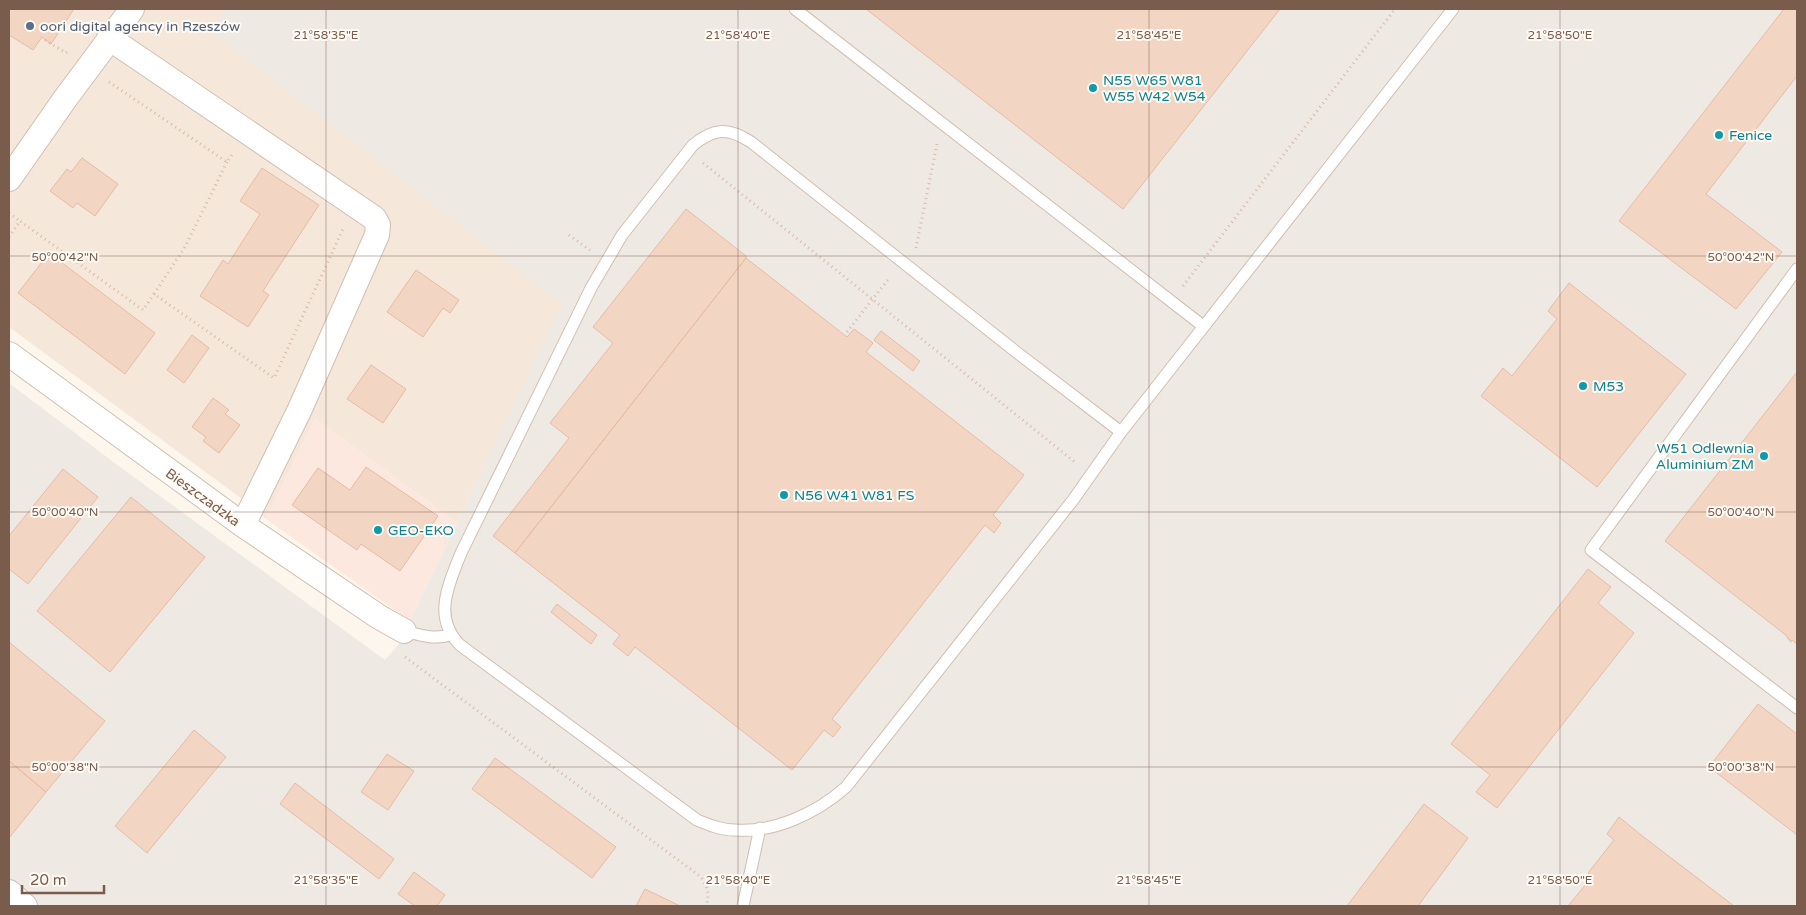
<svg xmlns="http://www.w3.org/2000/svg" width="1806" height="915" font-family="'Varela Round',sans-serif">
<style>
.residential{fill:#f5e8da}
.commercial{fill:#fde8e0}
.industrial{fill:#efe9e4}
.building{fill:#f3d5c3;stroke:#e6bba3}
.lines{fill:none;stroke-linecap:round;stroke-linejoin:round}
.service-casing{stroke:#d1beb0;stroke-width:13}
.minor-casing{stroke:#d1beb0;stroke-width:26}
.path{stroke:#d9b8a5;stroke-width:3;stroke-dasharray:1 4;stroke-linecap:butt}
.service{stroke:#fff;stroke-width:11}
.minor{stroke:#fff;stroke-width:24}
.ticks{fill:none;stroke:#7a5c4d;stroke-width:1;stroke-opacity:0.45}
.service-dot{fill:#5c6f8a;stroke:#fffaf3;stroke-width:2}
.culture-dot{fill:#0f9aa8;stroke:#fffaf3;stroke-width:2}
.labels{text-anchor:middle;stroke-width:4;stroke-linejoin:round;paint-order:stroke}
.service-label{font-size:14px;fill:#4e5e75;stroke:#fffaf3;text-anchor:start}
.culture-label{font-size:14px;fill:#0d838f;stroke:#fffaf3;text-anchor:start}
.street-label{font-size:14px;fill:#7a5c4d;stroke:#fffaf3}
.ticks-label{font-size:12px;text-anchor:middle;fill:#7a5c4d;stroke:#fffaf3;stroke-width:4;stroke-linejoin:round;paint-order:stroke}
</style>
<rect width="100%" height="100%" fill="#fdf6ec"/>
<path class="residential" d="M9,9H226L210,30L563,304L457,523L315,418L266,519L242,499L9,327Z"/>
<path class="commercial" d="M315,418L457,523L410,621L266,519Z"/>
<path class="industrial" d="M226,9H1797V906H9V383L116,464L385,660L399,644L562,304L209,30Z"/>
<path class="building" d="M9,9H74L51,44L42,37L33,50L9,35Z
M866,9H1280L1123,209Z
M1784,9H1797V76L1706,194L1782,252L1736,309L1619,221Z
M82,158L118,184L95,216L77,203L73,208L50,191L67,169L71,172Z
M262,168L319,205L263,291L269,295L248,327L200,296L223,260L228,264L260,214L240,201Z
M686,209L746,256V258L515,553L493,536L569,438L550,423L613,343L593,327Z
M49,253L155,333L125,374L18,293Z
M746,258L847,337L854,329L873,343L866,352L1024,475L993,515L1001,523L994,533L985,525L832,719L841,727L833,737L824,730L792,770L635,647L628,656L613,644L620,635L515,553Z
M416,270L459,300L450,313L443,308L423,337L387,312Z
M1569,283L1686,374L1597,487L1481,396L1503,368L1512,376L1557,319L1548,311Z
M881,331L920,361L913,371L874,340Z
M192,335L209,348L184,383L167,370Z
M371,365L406,389L383,423L347,399Z
M1797,372V644L1792,640L1791,642L1789,640L1790,639H1788L1787,636L1665,541Z
M213,398L229,410L225,414L240,425L219,453L203,441L206,437L192,427Z
M366,467L438,516L400,571L361,544L357,550L292,505L318,468L350,490Z
M63,469L98,497L28,584L9,569V536Z
M131,497L205,557L110,672L37,611Z
M1588,569L1611,587L1598,603L1634,633L1497,808L1476,792L1490,775L1451,744Z
M557,604L597,635L591,644L551,612Z
M9,642L105,721L46,792L9,761Z
M1758,704L1797,734V835L1709,767Z
M194,730L226,757L147,853L115,826Z
M387,754L414,771L388,810L361,792Z
M495,758L616,847L592,878L472,789Z
M9,761L46,792L9,838Z
M295,783L394,859L379,879L280,804Z
M1424,804L1468,838L1418,906H1347Z
M1619,817L1641,835L1734,906H1568L1592,877L1588,873L1614,840L1607,834Z
M414,872L445,895L437,906H415L398,894Z
M645,889L680,906H636Z"/>
<g class="lines">
<g class="service-casing">
<path id="service" d="M795,9L1203,326
M1797,269L1591,550L1797,708
M1121,432L1073,500L846,787C817,813 774,833 735,830C721,830 709,825 697,820L460,645C432,617 449,584 461,553L591,288L622,235L693,145C714,128 728,127 751,142L1015,351L1121,432L1453,9
M404,631C420,635 434,640 450,635
M743,906L760,828"/>
</g>
<g class="minor-casing">
<path id="minor" d="M109,38L374,218L378,225L377,235L300,409L243,525
M9,179L65,99L132,9
M9,354L243,525L379,617L404,631
M9,892L25,906"/>
</g>
<path class="path" d="M45,40L66,53L67,52
M109,82L227,162L234,152
M227,162L185,247L154,294L274,378L344,227
M703,163L1076,463
M9,213L20,221
M569,235L590,250
M9,237L20,221L143,310L154,294
M916,248L937,144
M1183,286L1395,9
M847,332L890,277
M405,657L701,877C708,888 710,894 706,906"/>
<use href="#service" class="service"/>
<use href="#minor" class="minor"/>
</g>
<path class="ticks" d="M326,9V906M738,9V906M1149,9V906M1560,9V906M9,256H1797M9,512H1797M9,767H1797"/>
<circle class="service-dot" cx="30" cy="26" r="5"/>
<g class="culture-dot">
<circle cx="1093" cy="88" r="5"/>
<circle cx="1719" cy="135" r="5"/>
<circle cx="1583" cy="386" r="5"/>
<circle cx="1764" cy="456" r="5"/>
<circle cx="784" cy="495" r="5"/>
<circle cx="378" cy="530" r="5"/>
</g>
<g class="labels">
<g class="service-label">
<text x="40" y="31">oori digital agency in Rzeszów</text>
</g>
<g class="culture-label">
<text x="1103" y="85">N55 W65 W81<tspan x="1103" dy="16">W55 W42 W54</tspan></text>
<text x="1729" y="140">Fenice</text>
<text x="1593" y="391">M53</text>
<text x="1754" y="453" text-anchor="end">W51 Odlewnia<tspan x="1754" dy="16">Aluminium ZM</tspan></text>
<text x="794" y="500">N56 W41 W81 FS</text>
<text x="388" y="535">GEO-EKO</text>
</g>
<g class="street-label">
<text transform="translate(203 497) rotate(36)" y="5">Bieszczadzka</text>
</g>
</g>
<g class="ticks-label">
<text x="326" y="39">21°58'35"E</text>
<text x="738" y="39">21°58'40"E</text>
<text x="1149" y="39">21°58'45"E</text>
<text x="1560" y="39">21°58'50"E</text>
<text x="65" y="261">50°00'42"N</text>
<text x="1741" y="261">50°00'42"N</text>
<text x="65" y="516">50°00'40"N</text>
<text x="1741" y="516">50°00'40"N</text>
<text x="65" y="771">50°00'38"N</text>
<text x="1741" y="771">50°00'38"N</text>
<text x="326" y="884">21°58'35"E</text>
<text x="738" y="884">21°58'40"E</text>
<text x="1149" y="884">21°58'45"E</text>
<text x="1560" y="884">21°58'50"E</text>
</g>
<rect width="1806" height="915" fill="none" stroke="#7a5c4d" stroke-width="20"/>
<path d="M22 885v8h82v-8" fill="none" stroke="#7a5c4d" stroke-width="2.5"/>
<text x="30" y="885" font-size="15" fill="#7a5c4d" stroke="#fffaf3" stroke-width="4" paint-order="stroke">20 m</text>
</svg>
